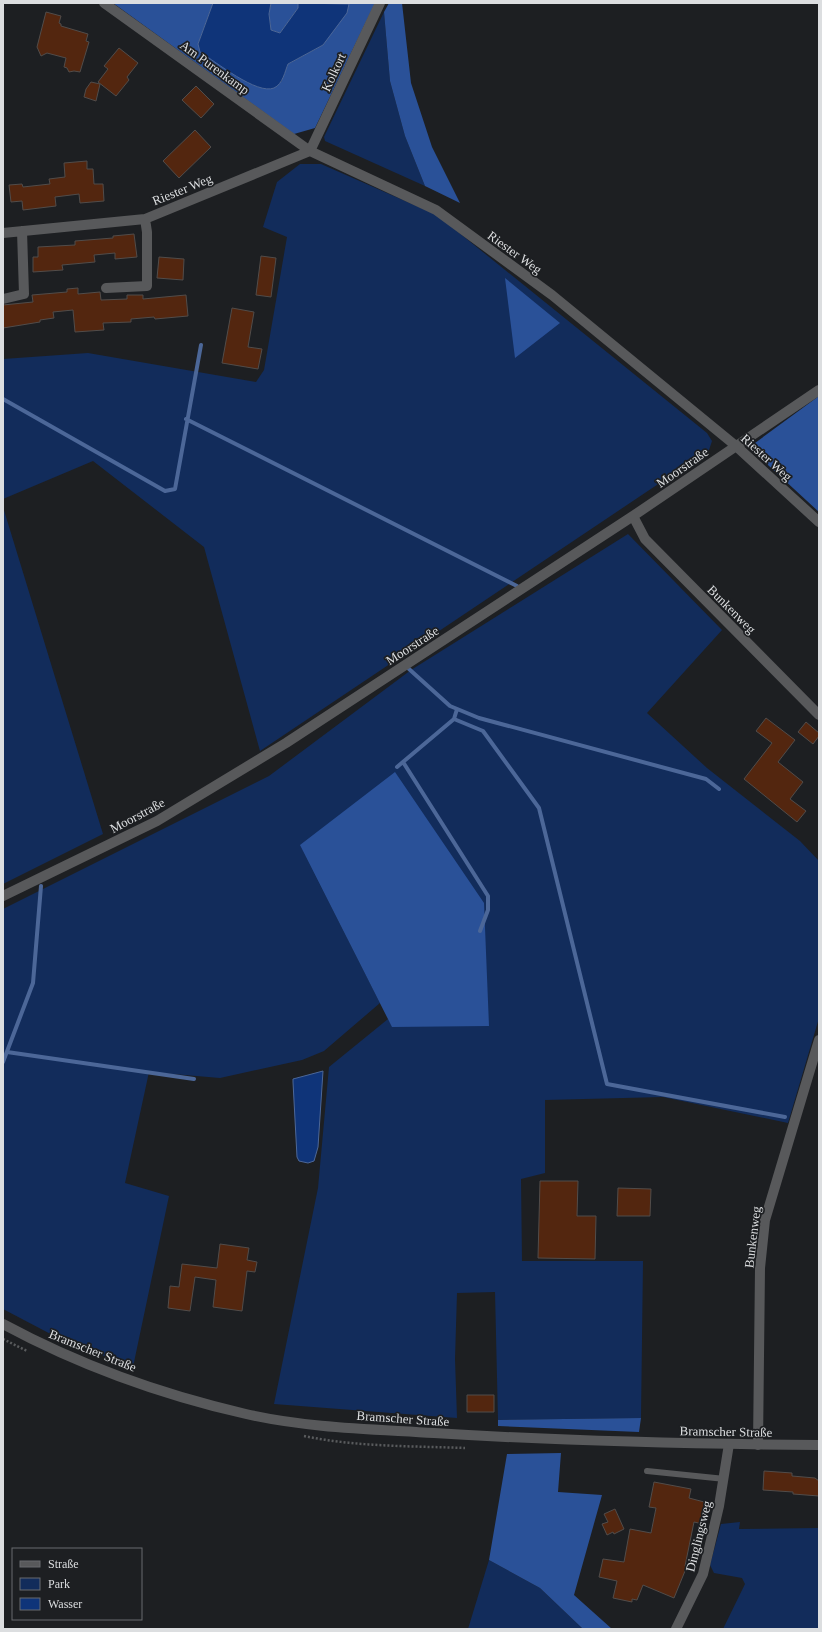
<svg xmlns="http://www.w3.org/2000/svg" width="822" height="1632" font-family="'Times New Roman',serif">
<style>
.green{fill:#122c5b}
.forest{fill:#2a5198}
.water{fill:#0f3479;stroke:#4c6798}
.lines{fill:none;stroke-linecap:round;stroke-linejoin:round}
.stream{stroke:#4c6798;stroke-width:4}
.building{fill:#53260f;stroke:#514c4a}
.path{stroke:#595b5d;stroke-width:2.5;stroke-dasharray:2 2;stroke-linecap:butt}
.service{stroke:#58595b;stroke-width:6}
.minor{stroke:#58595b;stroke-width:10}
.tertiary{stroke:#58595b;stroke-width:10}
.labels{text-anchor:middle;stroke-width:3.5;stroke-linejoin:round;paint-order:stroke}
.street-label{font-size:13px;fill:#dcdee0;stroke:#1d1f22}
</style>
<rect width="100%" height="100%" fill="#1d1f22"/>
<path class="green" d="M384,12L390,81L405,136L425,186L325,141L324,137Z
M300,164H321L437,215L707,433L712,441L709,450L260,751L204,547L93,461L3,499V359L88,353L256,382L264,370L287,237L263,227L277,182Z
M3,507L103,834L3,884Z
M628,534L722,630L647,713L707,768L800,841L819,861V1018L788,1123L663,1097L545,1100V1173L521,1179L522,1261H643L641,1418L498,1420L495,1292L457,1293L455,1359L457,1418L274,1404L318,1188L329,1067L388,1019L393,1027L300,845L380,1003L324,1051L302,1060L220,1078L149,1072L125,1183L169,1196L133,1367L62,1340L3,1309V909L269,776L411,670Z
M740,1522L739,1529L819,1528V1629H723L745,1584L742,1578L714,1573L710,1565L721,1524Z
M489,1560L540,1588L583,1629H468Z"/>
<path class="forest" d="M113,3H213L198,44L281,82L288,64L323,45L348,3H375L315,128L294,134Z
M271,3H298V8L280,33L271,30L269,14Z
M389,3H402L411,83L432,147L460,203L425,186L405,136L390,81L384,12Z
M505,278L560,323L515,358Z
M819,396V512L756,454L754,449L755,443Z
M395,772L484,903L489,1026L392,1027L300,845Z
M641,1418L639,1432L498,1426V1420Z
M561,1453L558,1492L602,1495L574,1595L612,1629H583L540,1588L489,1560L507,1454Z"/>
<path class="water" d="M213,3H271L269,14L271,30L280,33L298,8V3L349,4L347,13L323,45L288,64C285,71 283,84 274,88C257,95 216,62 200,52L198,44Z
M323,1071L318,1147L314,1161L308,1163L299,1161L297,1157L293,1082V1079Z"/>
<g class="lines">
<path class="stream" d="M3,399L165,491L175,489L201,345
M186,419L517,586
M409,669L450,706L479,718L706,779L719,789
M457,709L454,719L483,731L539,808L607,1084L785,1117
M403,762L488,896V910L480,931
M397,767L454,719
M7,1052L194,1079
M3,1062L33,983L41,886"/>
</g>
<path class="building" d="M46,12L61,16L59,23L61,24V26L88,34L86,41L89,42L80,72L74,71L69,72L67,68L64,67L66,58L47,53L41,56L37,47Z
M119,48L138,63L127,77L129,80L116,96L98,82L108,69L104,66Z
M91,82L100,84L96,101L84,97L86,89Z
M196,86L214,104L201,118L182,100Z
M195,130L211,147L179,178L163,161Z
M87,161V169H93L94,184H103L104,201L80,203L79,194L55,197L56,206L23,210L22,201L11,202L9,185L22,184L23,187L50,184L49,179L65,177L64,163Z
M134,234L137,257L115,259V253L94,255L95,262L62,265L63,270L33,272V257H38V247L75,245V241L113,238V236Z
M261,256L276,258L271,297L256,295Z
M159,257L184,259L183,280L157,278Z
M78,288V294L100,292L101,300L127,299V295H143V299L186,295L188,316L155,319L154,317L131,319V322L103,323L104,330L75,332L73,310L53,312L54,318L40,320V322L3,328V305L33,302L32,295L67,292V289Z
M232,308L254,312L248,347L262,349L258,369L222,363Z
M766,718L795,740L778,762L803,782L790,799L806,811L797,822L744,779L772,743L756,731Z
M806,722L819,733V736L813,744L798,732Z
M540,1181H578L577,1216H596L595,1259L538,1258Z
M618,1188L651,1189L650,1216H617Z
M220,1244L249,1248L247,1260L257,1262L255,1272L247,1271L242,1311L213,1307L216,1280L195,1277L190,1311L168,1308L170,1286L179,1287L182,1264L217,1268Z
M467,1395H494V1412H467Z
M764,1471L792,1473V1476L815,1478L819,1481V1496L793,1494V1492L763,1490Z
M654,1482L691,1489L689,1498L708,1503L703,1524L694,1522L685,1566H687L674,1598L643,1585L637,1600L632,1599V1602L613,1598L617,1581L599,1577L603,1559L624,1562L630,1529L651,1533L656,1508L649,1507Z
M615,1509L624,1529L614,1534L613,1532L607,1535L602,1524L608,1522L604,1514Z"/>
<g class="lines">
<path class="path" d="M3,1339L27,1351
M304,1436C357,1447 412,1446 465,1448"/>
<path class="service" d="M647,1471L725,1479"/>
<path class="minor" d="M104,3L310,151L380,3
M3,233L145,219L310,151L436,210L552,295L736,446L819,522
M106,288L147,286V232L145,219
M3,299L24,294L22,231
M633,516L645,539L819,715
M3,896L157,821L286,743L633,516L819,390
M758,1445L760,1268L765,1220L819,1040
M676,1629L703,1574L719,1506L729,1444"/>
<path class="tertiary" d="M3,1324C79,1365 163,1395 246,1414C307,1428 371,1429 434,1433C562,1441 691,1444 819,1445"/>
</g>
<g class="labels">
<g class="street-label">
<text transform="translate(215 67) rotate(36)" y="5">Am Purenkamp</text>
<text transform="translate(333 72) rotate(-65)" y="5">Kolkort</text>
<text transform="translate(182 189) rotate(-22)" y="5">Riester Weg</text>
<text transform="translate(515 252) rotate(36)" y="5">Riester Weg</text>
<text transform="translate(767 457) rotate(42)" y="5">Riester Weg</text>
<text transform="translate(682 467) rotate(-35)" y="5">Moorstraße</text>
<text transform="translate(732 609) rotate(45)" y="5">Bunkenweg</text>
<text transform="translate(412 645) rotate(-33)" y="5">Moorstraße</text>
<text transform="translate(137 815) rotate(-28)" y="5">Moorstraße</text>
<text transform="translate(752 1237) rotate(-83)" y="5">Bunkenweg</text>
<text transform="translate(93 1350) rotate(22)" y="5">Bramscher Straße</text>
<text transform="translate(403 1418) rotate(4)" y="5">Bramscher Straße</text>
<text transform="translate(726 1431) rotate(1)" y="5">Bramscher Straße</text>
<text transform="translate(698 1536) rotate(-76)" y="5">Dinglingsweg</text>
</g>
</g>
<rect width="822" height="1632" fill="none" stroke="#dcdee0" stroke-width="8"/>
<rect x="12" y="1548" width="130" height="72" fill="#1d1f22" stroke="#696b6e"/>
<rect x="20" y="1561" width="20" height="6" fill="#58595b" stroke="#696b6e"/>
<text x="48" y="1568" font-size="12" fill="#dcdee0">Straße</text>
<rect x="20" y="1578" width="20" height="12" fill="#122c5b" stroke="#696b6e"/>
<text x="48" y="1588" font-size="12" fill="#dcdee0">Park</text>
<rect x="20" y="1598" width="20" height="12" fill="#0f3479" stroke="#696b6e"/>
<text x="48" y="1608" font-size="12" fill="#dcdee0">Wasser</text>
</svg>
